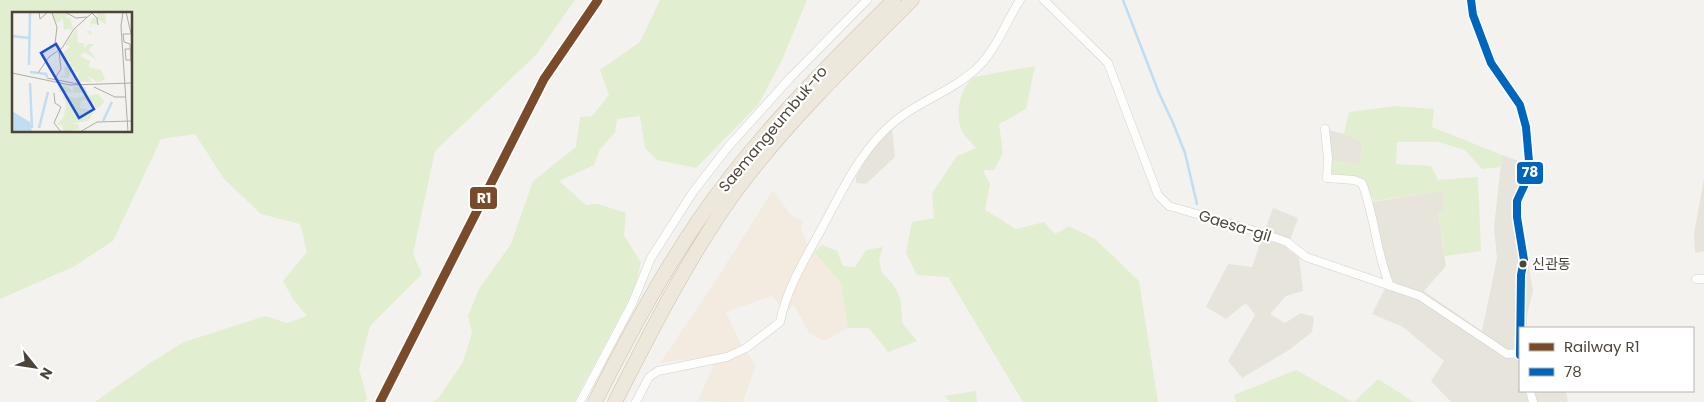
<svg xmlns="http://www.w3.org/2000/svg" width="1704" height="402" font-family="Poppins,'Noto Sans KR',sans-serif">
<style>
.residential{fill:#e7e4dc}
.commercial{fill:#f3ebdf}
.green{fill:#e1eecf;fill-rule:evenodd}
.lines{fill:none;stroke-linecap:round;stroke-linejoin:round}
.stream{stroke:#c0ddf1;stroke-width:2.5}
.street-casing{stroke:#d2d0cb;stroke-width:9}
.highway-casing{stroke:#ccbfa9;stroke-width:15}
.street{stroke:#fdfdfc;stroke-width:8}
.highway{stroke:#ede8db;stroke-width:14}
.bus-1-casing{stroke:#fff;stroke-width:11}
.bus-1{stroke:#0065bd;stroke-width:8}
.rail-1-casing{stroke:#fff;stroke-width:12}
.rail-1{stroke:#7a4b2a;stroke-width:9}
.bus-dot{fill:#4b4439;stroke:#fff;stroke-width:2}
.labels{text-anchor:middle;stroke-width:4.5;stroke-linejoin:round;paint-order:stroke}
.bus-label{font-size:14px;fill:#4b4439;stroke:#fff;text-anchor:start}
.street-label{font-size:15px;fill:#4b4439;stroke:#fff}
.inset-river{fill:none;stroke:#c0ddf1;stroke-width:2.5}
.inset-road{fill:none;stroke:#b0aca6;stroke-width:1}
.view{fill:#1d4ed8;fill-opacity:0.15;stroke:#1d4ed8;stroke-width:2.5}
.inset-edge{fill:none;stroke:#4b4439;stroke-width:2.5}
.line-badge{stroke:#fff;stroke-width:2}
.badge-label{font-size:14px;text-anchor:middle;font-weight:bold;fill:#fff}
</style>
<rect width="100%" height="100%" fill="#f4f2ee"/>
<path class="residential" d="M892,129L895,157L866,184L856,183V177L867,157L881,139Z
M1329,130L1344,134L1363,142L1359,165L1331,160Z
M1502,155L1522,162L1526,171L1519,209L1533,291L1527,315V328H1520V391H1566L1568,401L1566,402H1451L1431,381L1444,361L1403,327L1372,314L1385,289L1365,203L1443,191L1444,211L1438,213L1446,266L1424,291L1482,331L1497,258L1494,227Z
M1704,178V251L1695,253L1694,234Z
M1273,208L1298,218L1287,249L1299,257L1303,291L1286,296L1270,314L1285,323L1301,313L1314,317L1312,332L1289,350L1242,378L1228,361L1255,315L1246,303L1226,319L1206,307L1228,264L1252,267Z"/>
<path class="commercial" d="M773,190L790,214L804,222L801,229L808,246L841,283L848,328L824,341L809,333L794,305L785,312L772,296L726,312L741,345L756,365L743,402L698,401L713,366L711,356L660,363L712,286Z"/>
<path class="green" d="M0,0H575L536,55L435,151L413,254L422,274L370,326L359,369L367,398L365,402H95L150,363L184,342L265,316L287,323L307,316L293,299L283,281L307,252L300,224L261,214L224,179L195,134L161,139L113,241L73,267L0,299ZM14,14H131V131H14Z
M660,0H807L782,60L758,105L696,168L657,160L645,148L640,116L617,119L615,133L600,149L594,165L559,181L586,205L598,204L626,213L624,235L641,263L634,290L574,402H433L438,399L463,362L472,333L468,316L479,289L511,244L533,181L576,147L580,117L592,116L609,95L600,70L640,42Z
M1035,66L1026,109L999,124L1003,153L994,170H983L990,184L985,210L1016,229L1044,222L1055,234L1069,226L1095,239L1139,281L1158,402H1023L948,277L917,275L906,253L912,222L934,218L932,193L957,156L976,148C972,142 963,136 961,129C955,113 960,87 974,77Z
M1397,106L1434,109L1432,127L1502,155L1500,167L1482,169L1465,150L1438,142H1397L1396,164L1431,166L1438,180L1478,177L1481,251L1445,256L1438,213L1444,211L1443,191L1374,201L1363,178L1331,175V160L1359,165L1363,142L1344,134L1349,112Z
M822,245L837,251L843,266L855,267L866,250L883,247L879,259L882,273L893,284L901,300L902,323L917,341L888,352L869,328H848L841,283L814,252Z
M1296,370L1353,402H1236L1234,395Z
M1378,379L1414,402H1354Z
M976,391L977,402H950L944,396Z"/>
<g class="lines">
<path class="stream" d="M1123,0L1159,93L1173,123L1185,153L1197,204"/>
<g class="street-casing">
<path id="street" d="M1044,0L1108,63L1158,195L1169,206L1259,232L1287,242L1306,257L1420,296L1507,354L1520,353
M1471,0L1473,15L1491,63L1520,105L1526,127L1530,173L1517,201V217L1524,260L1521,275L1520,355
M1325,129L1328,158L1327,178L1354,180L1362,183C1375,216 1376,253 1390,286
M1696,279H1704
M1530,391L1533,402
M580,402L632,304L651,258L693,192L728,147L791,77L867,0
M636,402L649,377L658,371L727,357L746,348L780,322C787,288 805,259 822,228C842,191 861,149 894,122C920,100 956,90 980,65C996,49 1007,20 1020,0"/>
</g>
<g class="highway-casing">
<path id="highway" d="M595,402C626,340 659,278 698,221C754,139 824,69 894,0
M615,402C651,331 687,260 733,195C784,125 850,61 912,0"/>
</g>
<use href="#street" class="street"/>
<use href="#highway" class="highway"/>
<g class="bus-1-casing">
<path id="bus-1" d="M1471,0L1473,15L1491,63L1520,105L1526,127L1530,173L1517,201V217L1524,260L1521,275L1520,355"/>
</g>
<use href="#bus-1" class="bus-1"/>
<g class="rail-1-casing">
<path id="rail-1" d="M380,402L544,79L598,0"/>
</g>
<use href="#rail-1" class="rail-1"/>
</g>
<circle class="bus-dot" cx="1523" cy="264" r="4.5"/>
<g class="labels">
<g class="bus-label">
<text x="1532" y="269">신관동</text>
</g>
<g class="street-label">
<text transform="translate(773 129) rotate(-50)" y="5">Saemangeumbuk-ro</text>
<text transform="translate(1235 226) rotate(17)" y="5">Gaesa-gil</text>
</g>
</g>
<g transform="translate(12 12)">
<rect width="120" height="120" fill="#f4f2ee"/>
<path d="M52,0L56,2L54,6L58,5L61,16L58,21L59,16L52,18L51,7L45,11L40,2ZM85,0L93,2L94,13L86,7L85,12H79V23L74,19H79L78,11L80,6L85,5ZM65,16L66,31H72V36L76,32H82L77,38L86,49L73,40L68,44L78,49L77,55L89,58L93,67L90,69L85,70L75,63L80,70H66V60H60L63,55L60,56L56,66L46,65L53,63L52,56L59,51L52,48L51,41L58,35L53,33ZM54,74L61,80L62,75H73L76,81L47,80V75ZM86,82L93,89L86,96L72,87L69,89L68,96L75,97L80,102L77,109L61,111L67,113V117L52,120L50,113H44L52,105L54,91L50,83L63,86Z" fill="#e1eecf"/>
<path d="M0,99L18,110L20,120H0Z" fill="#c0ddf1"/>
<path class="inset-river" d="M0,24L17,26M17,53L18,0M18,60L34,62L35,65M18,71L20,116M91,109L100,90M27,116L36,80"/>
<path class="inset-road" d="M27,0L28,7L36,0M53,0L64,6L75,5M79,0L85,6L86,13M111,0L109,14L116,120M114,0L120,26M40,1L45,15L43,32M118,32L112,30L111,22H118M118,32L119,50M120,37H113L114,48H120M0,61L58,73L120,71M26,61L37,45L50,36L62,17L80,1M35,66L66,72M43,66L49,57L47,40M82,75L103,85H114M42,81L43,91L49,95L42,111L49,120M68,120L85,110L120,109"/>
<path class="view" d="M44,32L82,97L67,106L29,41Z"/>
<rect width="120" height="120" class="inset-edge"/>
</g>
<g class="line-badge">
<rect x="1516" y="161" width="28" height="24" rx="5" fill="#0065bd"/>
<rect x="469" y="186" width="29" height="24" rx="5" fill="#7a4b2a"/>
</g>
<g class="badge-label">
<text x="1530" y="177">78</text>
<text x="484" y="203">R1</text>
</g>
<rect x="1519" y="327" width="175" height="65" fill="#ffffff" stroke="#b7b4b0"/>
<rect x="1529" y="343" width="25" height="8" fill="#7a4b2a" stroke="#b7b4b0"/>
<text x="1564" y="352" font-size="15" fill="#4b4439">Railway R1</text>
<rect x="1529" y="368" width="25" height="8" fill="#0065bd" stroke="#b7b4b0"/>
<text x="1564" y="377" font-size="15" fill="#4b4439">78</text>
<g transform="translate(35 367) rotate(120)" stroke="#ffffff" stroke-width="4" paint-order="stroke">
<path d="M0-4L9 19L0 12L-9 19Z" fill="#4b4439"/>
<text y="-8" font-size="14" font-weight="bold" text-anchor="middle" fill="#4b4439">N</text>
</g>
</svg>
